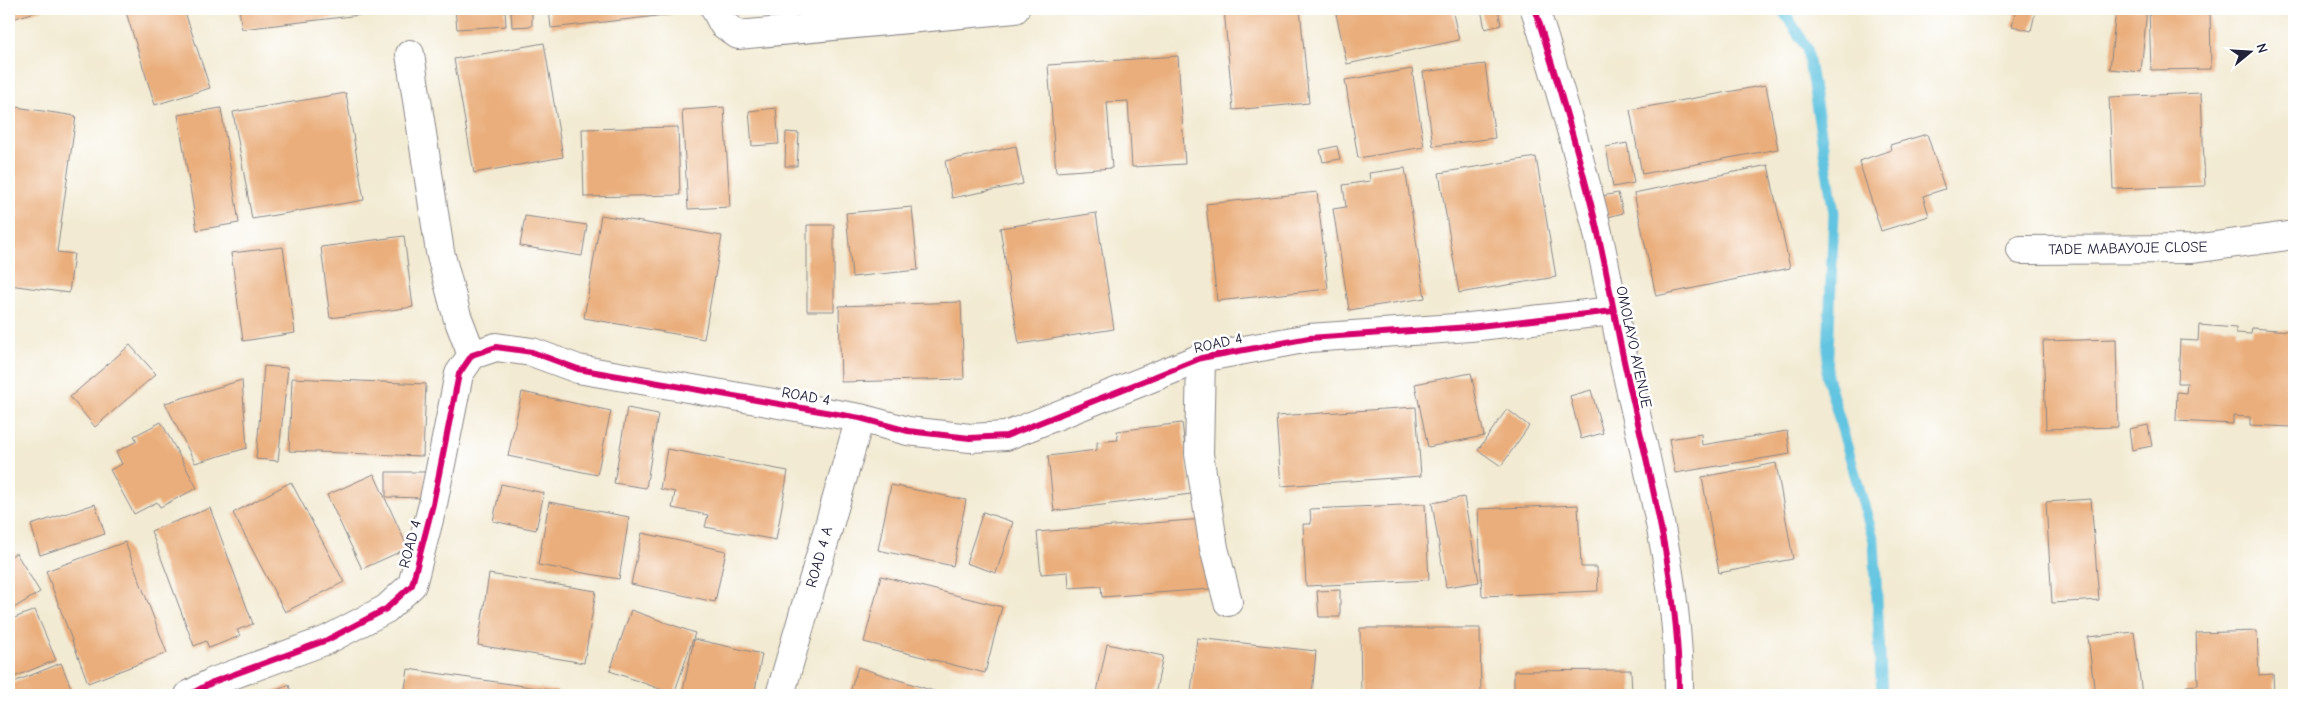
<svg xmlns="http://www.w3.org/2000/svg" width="2303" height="704" font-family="'Comic Neue',sans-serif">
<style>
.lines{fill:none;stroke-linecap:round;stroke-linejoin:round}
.stream{stroke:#62c4e0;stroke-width:11}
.building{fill:#eaae7c}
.minor-casing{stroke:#8a8686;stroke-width:30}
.minor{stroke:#fff;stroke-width:28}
.cycleway-casing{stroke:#fff;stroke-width:9}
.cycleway{stroke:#d6006c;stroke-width:6}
.labels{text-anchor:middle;stroke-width:5;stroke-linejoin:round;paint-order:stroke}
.street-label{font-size:15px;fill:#22223b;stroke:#fff}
</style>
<rect width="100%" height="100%" fill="#fff"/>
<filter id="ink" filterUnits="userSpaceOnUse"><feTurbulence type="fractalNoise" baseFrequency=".02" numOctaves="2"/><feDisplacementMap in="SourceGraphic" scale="10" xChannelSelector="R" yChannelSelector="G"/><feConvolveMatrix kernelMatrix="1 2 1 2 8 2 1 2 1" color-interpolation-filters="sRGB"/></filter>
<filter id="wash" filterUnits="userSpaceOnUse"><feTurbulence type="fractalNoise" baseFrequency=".0096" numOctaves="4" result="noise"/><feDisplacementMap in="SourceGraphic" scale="20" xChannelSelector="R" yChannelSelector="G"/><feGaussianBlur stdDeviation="1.12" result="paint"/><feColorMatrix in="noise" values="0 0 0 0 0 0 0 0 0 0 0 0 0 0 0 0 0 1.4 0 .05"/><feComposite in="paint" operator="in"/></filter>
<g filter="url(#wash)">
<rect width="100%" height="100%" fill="#f2ead2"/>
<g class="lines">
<path class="stream" d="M1782,9L1807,48L1834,213L1827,376L1874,541L1882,695"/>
</g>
<g id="blocks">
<path class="building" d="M9,9H45L9,20Z
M125,9H184L210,88L155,105Z
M239,9H359L360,15L242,29Z
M455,9H505L506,26L457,29Z
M511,9H532V26L512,27Z
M549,9H674L675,14L551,28Z
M1224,9H1300L1309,103L1233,110Z
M1335,9H1452L1459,40L1347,64Z
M1481,9H1498L1501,25L1485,29Z
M2016,9L2035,13L2031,31L2012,26Z
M2116,9H2147L2141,72L2110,69Z
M2149,9H2210L2211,69L2151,70Z
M544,43L563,157L474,173L454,59Z
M1178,56L1185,164L1132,167L1128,101L1107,102L1112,168L1056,172L1048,65Z
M1485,64L1495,138L1433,146L1423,72Z
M1412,69L1424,147L1358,158L1345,80Z
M1766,85L1778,149L1642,174L1630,110Z
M346,93L364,200L252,219L233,112Z
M2201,93L2205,186L2113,189L2109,97Z
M9,106L76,116L57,252L74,254L69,293L9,285L12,264H9Z
M724,107L730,207L688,209L682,110Z
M221,108L239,223L197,230L178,115Z
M776,108L779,144L752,146L749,111Z
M678,127L680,195L584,197L582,129Z
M786,132L799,133L797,166H785Z
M1927,134L1945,189L1923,196L1929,216L1881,231L1859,161L1891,150L1890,145Z
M1627,143L1634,183L1613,187L1606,147Z
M1016,146L1023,184L952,198L945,161Z
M1337,146L1340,159L1323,162L1320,150Z
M1536,157L1556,277L1459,293L1439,173Z
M1768,165L1790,268L1656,296L1634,193Z
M1405,168L1425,298L1349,310L1333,209L1346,207L1343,185L1370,181L1369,173Z
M1317,192L1328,289L1217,301L1206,204Z
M1618,193L1623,213L1608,217L1602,196Z
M912,207L918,270L852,277L846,213Z
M1096,213L1114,329L1019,344L1000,228Z
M601,215L722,236L704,339L584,318Z
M525,216L587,225L582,256L520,246Z
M807,225H834V311H807Z
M404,236L413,307L330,318L321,247Z
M283,247L295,333L243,341L231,253Z
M961,302L964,379L841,382L839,306Z
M2199,325L2236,328V333L2251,334L2252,328L2290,331V348L2294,349V395L2291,427L2250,425V417L2233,416V424L2176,421L2177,392L2186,393L2187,383H2178L2180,340L2198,341Z
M2116,339L2118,427L2046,429L2043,341Z
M130,345L156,374L95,427L70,397Z
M264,366L288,368L278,461L256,459Z
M1471,373L1484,436L1428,447L1415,384Z
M292,378L426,384L423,456L289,451Z
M242,380L247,448L195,463L165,403Z
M1591,390L1603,433L1581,439L1570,396Z
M522,392L611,411L597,475L508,456Z
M1416,407L1421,476L1281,486L1276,416Z
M627,408L658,414L646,488L614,483Z
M1507,409L1529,426L1501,466L1478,450Z
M161,422L197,488L160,507L157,502L134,514L110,470L122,464L116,452L137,441L134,436Z
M1182,423L1191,494L1054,511L1048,456L1097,450V442L1118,440L1117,431Z
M2148,425L2152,446L2132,450L2129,429Z
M1787,431L1790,454L1675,473L1669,439L1701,434L1702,445Z
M667,449L788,471L776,540L705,527L708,515L672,508L675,492L660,489Z
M1776,463L1793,559L1719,573L1702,477Z
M386,472H425V498L386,497Z
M374,474L408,548L362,569L327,495Z
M291,482L344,582L285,612L233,513Z
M501,484L544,493L536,530L493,521Z
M891,485L966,500L953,566L878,550Z
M1464,497L1479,582L1446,587L1432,503Z
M2091,499L2099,600L2052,603L2046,502Z
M549,502L629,517L619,579L538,565Z
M95,504L105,534L40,555L31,525Z
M1425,504L1429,580L1306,586L1303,524H1311L1310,509Z
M1578,505L1581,567H1597L1598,591L1482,596L1478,509Z
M210,508L253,624L237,630L240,636L209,648L206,641L194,646L151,531Z
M983,512L1013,522L996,573L966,563Z
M1204,519L1210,589L1102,597L1101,586L1069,588L1068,572L1041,574L1037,532Z
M642,533L726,551L715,602L631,584Z
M125,542L167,653L88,683L46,571Z
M16,553L40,592L9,611V557Z
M489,574L596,591L584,663L478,645Z
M881,576L1002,607L985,673L864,642Z
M1340,590V617H1319L1317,591Z
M35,610L56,660L9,679V620Z
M631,610L695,633L674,694L610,671Z
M1360,628H1480L1481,695H1361Z
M2257,631L2259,675L2273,674L2274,695H2186V686L2198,685L2196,633Z
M2134,632L2142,695H2095L2088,637Z
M1197,638L1316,651L1312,695H1215L1191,693Z
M694,639L762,654L754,695H708L683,690Z
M1107,644L1163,656L1155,695H1114L1097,692Z
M61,663L74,695H9V684Z
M858,667L946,695H849Z
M408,669L558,691V695H404Z
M1631,670L1632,695H1514V671Z
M289,685L292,695H273L272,692Z"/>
</g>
</g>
<g filter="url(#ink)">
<use href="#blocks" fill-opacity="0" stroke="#8a8686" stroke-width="1"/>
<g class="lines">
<g class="minor-casing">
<path id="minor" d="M715,9L723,24L738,35L1015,9
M1535,9C1556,76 1576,144 1593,212C1607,267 1615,324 1628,379C1651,482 1680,589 1679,695
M410,54L440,252L457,316L472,355
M2021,250L2193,249L2294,235
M1201,358L1199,454L1214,548L1228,602
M189,695L213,682L327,640L386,609L412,585L433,504L459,374L472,355L496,347L532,352L578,369L860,418L908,431L970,438L1006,436L1201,358L1309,338L1470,327L1613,311
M780,695L860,418"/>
</g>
<use href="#minor" class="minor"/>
<g class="cycleway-casing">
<path id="cycleway" d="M1535,9C1556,76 1576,144 1593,212C1607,267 1615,324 1628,379C1651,482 1680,589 1679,695
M189,695L213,682L327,640L386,609L412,585L433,504L459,374L472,355L496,347L532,352L578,369L860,418L908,431L970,438L1006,436L1201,358L1309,338L1470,327L1613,311"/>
</g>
<use href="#cycleway" class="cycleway"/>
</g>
</g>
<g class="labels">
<g class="street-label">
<text transform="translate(2128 248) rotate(-1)" y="5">TADE MABAYOJE CLOSE</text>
<text transform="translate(1218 343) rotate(-12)" y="5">ROAD 4</text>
<text transform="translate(1634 347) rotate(78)" y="5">OMOLAYO AVENUE</text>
<text transform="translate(806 396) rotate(10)" y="5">ROAD 4</text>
<text transform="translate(410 544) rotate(-75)" y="5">ROAD 4</text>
<text transform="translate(819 557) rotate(-74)" y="5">ROAD 4 A</text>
</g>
</g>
<rect width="2303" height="704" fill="none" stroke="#fff" stroke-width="30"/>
<g transform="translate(2250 52) rotate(72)" stroke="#ffffff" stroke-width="4" paint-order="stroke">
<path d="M0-4L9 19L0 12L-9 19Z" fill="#22223b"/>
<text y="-8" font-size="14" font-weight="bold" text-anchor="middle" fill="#22223b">N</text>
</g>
</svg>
